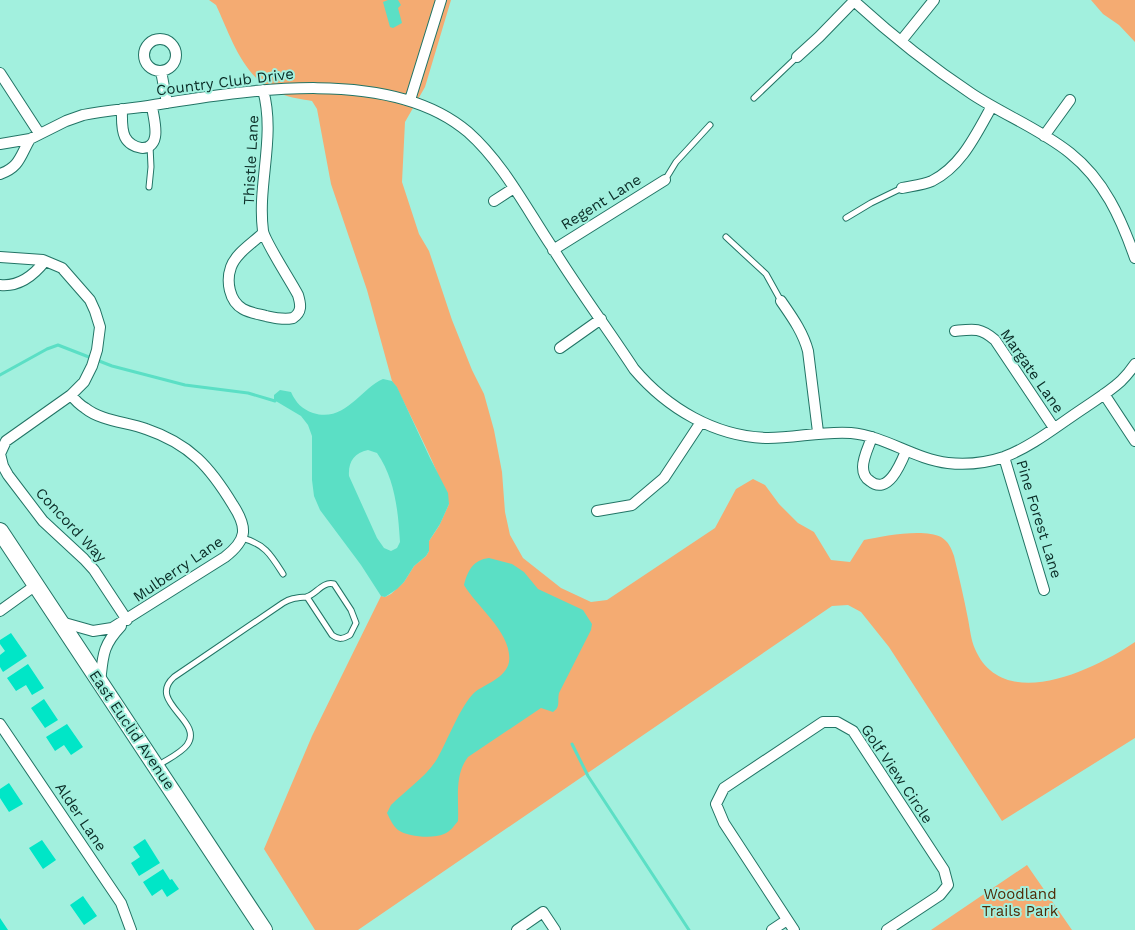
<svg xmlns="http://www.w3.org/2000/svg" width="1135" height="930" font-family="'Work Sans',sans-serif">
<style>
.green{fill:#f4ab72}
.water{fill:#5bdfc5;fill-rule:evenodd}
.lines{fill:none;stroke-linecap:round;stroke-linejoin:round}
.stream{stroke:#5bdfc5;stroke-width:3}
.building{fill:#00e6c7}
.lane-casing{stroke:#227465;stroke-width:7}
.street-casing{stroke:#227465;stroke-width:12}
.primary-casing{stroke:#227465;stroke-width:18}
.lane{stroke:#fff;stroke-width:5}
.street{stroke:#fff;stroke-width:10}
.primary{stroke:#fff;stroke-width:16}
.labels{text-anchor:middle;stroke-width:4;stroke-linejoin:round;paint-order:stroke}
.street-label{font-size:15px;fill:#0a2c26;stroke:#a2f0de}
.park-label{font-size:15px;fill:#4f2905;stroke:#a2f0de}
</style>
<rect width="100%" height="100%" fill="#a2f0de"/>
<path class="green" d="M209,0H451L425,87L405,122L402,182L419,234L429,251L452,320L472,370L484,394L494,430L502,472L505,512L510,535L523,558L561,588L591,602L607,600L715,528L736,489L753,479L765,485L779,504L798,523L814,532L831,560L850,562L864,540C882,536 924,528 941,537C949,542 951,548 954,556C959,577 964,598 968,619C970,629 971,640 975,649C1003,714 1094,670 1135,642V738L1002,821L889,647L861,612L848,605L832,606L358,930H315L264,849L312,736L381,596L385,597L391,594L404,582L414,566L426,556L429,551V541L439,526L449,504C436,464 415,426 397,388L392,381L367,290L331,184L317,109L312,101C302,99 291,98 281,94C244,81 231,37 216,5Z
M1091,0H1135V42L1119,25L1103,14Z
M1027,865L1072,930H931Z"/>
<path class="water" d="M388,0H398L401,5L398,8L402,23L393,28L390,27L383,2Z
M383,379L392,381L397,387L430,458L448,493L449,504L440,524L429,541V551L426,556L414,566L404,582L397,589L385,597L381,596L361,565L320,510L314,496L312,480V436L308,425L301,416L274,400V395L280,390L291,392C296,403 302,409 313,413C345,423 360,389 383,379ZM368,450L377,453C395,479 398,510 400,542L397,548L391,551L384,548L377,538L349,476C348,462 354,453 368,450Z
M489,558L512,564L524,572L538,589L583,610L592,624L591,630L559,693C557,701 561,707 553,712L541,708L468,757C454,775 459,799 458,821C454,826 450,832 444,834C433,839 408,837 398,830C393,826 390,819 387,813L391,805C406,790 426,777 437,759C448,740 460,706 475,692C485,684 506,678 509,662C513,634 477,607 464,585C468,570 473,560 489,558Z"/>
<g class="lines">
<path class="stream" d="M0,375L47,349L58,345L112,366L185,385L248,393L275,401
M572,744L588,776L689,930"/>
</g>
<path class="building" d="M11,633L27,656L3,672L0,667V655L5,651L0,644V640Z
M28,664L44,688L32,695L26,685L16,691L7,678Z
M44,699L58,720L45,728L31,708Z
M67,724L83,747L71,755L64,745L55,751L46,737Z
M9,783L23,804L9,812L0,798V789Z
M145,839L160,863L139,876L131,863L140,857L133,847Z
M42,840L56,860L43,869L29,848Z
M163,869L170,880L172,879L179,889L167,897L162,889L152,896L143,882Z
M83,896L97,916L84,925L70,905Z
M0,918L8,930H0Z"/>
<g class="lines">
<g class="lane-casing">
<path id="lane" d="M754,98L797,57
M665,180L676,162L710,125
M149,187L151,167L150,146
M846,218L871,203L902,188
M726,237L766,274L781,301
M242,538C265,544 271,555 283,574
M159,765C168,759 181,753 187,745C205,721 146,702 174,677L283,603C291,598 296,598 306,597C316,595 322,581 334,584L351,610L356,623L350,635C343,639 339,640 332,635L307,597"/>
</g>
<g class="street-casing">
<path id="street" d="M853,0C890,34 930,66 972,94C1004,115 1040,129 1070,153C1104,180 1121,218 1135,258
M144 55a16 16 0 1 1 32 0a16 16 0 1 1-32 0Z
M901,41L934,0
M797,57L819,37L854,1
M161,71L167,103
M0,73L39,133
M410,100L441,0
M122,109C122,118 121,129 125,137C131,149 152,154 155,137C157,128 153,115 152,106
M1044,136L1070,100
M0,144L30,139L66,121L83,115C107,110 131,109 154,105C246,90 391,66 468,132C503,163 526,208 552,247C578,289 607,328 634,369C667,408 715,437 768,438C796,438 822,431 851,433C885,436 914,459 948,463C966,465 986,463 1004,457C1031,447 1057,426 1081,410C1094,401 1109,392 1121,381C1126,376 1131,370 1135,364
M0,174C20,167 20,156 30,139
M902,188C911,186 923,185 932,181C962,166 976,134 992,106
M494,201L514,188
M263,233C253,243 236,253 231,267C226,281 229,301 243,309C250,313 258,314 266,316C275,318 283,320 293,318C302,312 301,305 298,295C292,283 265,242 263,231C257,184 276,137 263,90
M553,250L665,180
M0,257L43,260L62,268L90,300L95,311L100,327L97,350L92,366L84,382L71,395L6,441L0,454L3,466L8,475L43,521L84,559L94,570L127,620
M0,285C19,287 34,275 45,261
M781,301C792,317 803,332 808,351L818,432
M955,331C973,329 980,327 995,340L1054,428
M560,348L601,319
M1104,394L1135,441
M872,437C869,446 863,457 863,467C863,473 865,478 870,481C888,496 901,463 906,451
M1004,457L1044,590
M597,511L632,505L664,478L701,422
M0,611L36,585
M61,622L93,631L112,628L225,557C247,540 248,528 233,505C210,467 190,444 146,429C127,422 101,421 85,408C80,405 75,400 71,395
M100,683C103,656 102,646 121,626
M0,724L121,903L131,930
M517,930L543,912L555,930
M772,930L787,920
M794,930L724,823L716,804L724,788L823,722H837L853,731L944,870L948,885L940,895L887,930"/>
</g>
<g class="primary-casing">
<path id="primary" d="M0,531L264,930"/>
</g>
<use href="#lane" class="lane"/>
<use href="#street" class="street"/>
<use href="#primary" class="primary"/>
</g>
<g class="labels">
<g class="street-label">
<text transform="translate(225 82) rotate(-7)" y="5">Country Club Drive</text>
<text transform="translate(251 160) rotate(-87)" y="5">Thistle Lane</text>
<text transform="translate(601 202) rotate(-32)" y="5">Regent Lane</text>
<text transform="translate(1032 371) rotate(55)" y="5">Margate Lane</text>
<text transform="translate(1039 519) rotate(73)" y="5">Pine Forest Lane</text>
<text transform="translate(71 525) rotate(47)" y="5">Concord Way</text>
<text transform="translate(178 569) rotate(-34)" y="5">Mulberry Lane</text>
<text transform="translate(132 730) rotate(56)" y="5">East Euclid Avenue</text>
<text transform="translate(897 774) rotate(56)" y="5">Golf View Circle</text>
<text transform="translate(81 817) rotate(56)" y="5">Alder Lane</text>
</g>
<g class="park-label">
<text x="1020" y="899">Woodland<tspan x="1020" dy="17">Trails Park</tspan></text>
</g>
</g>
</svg>
